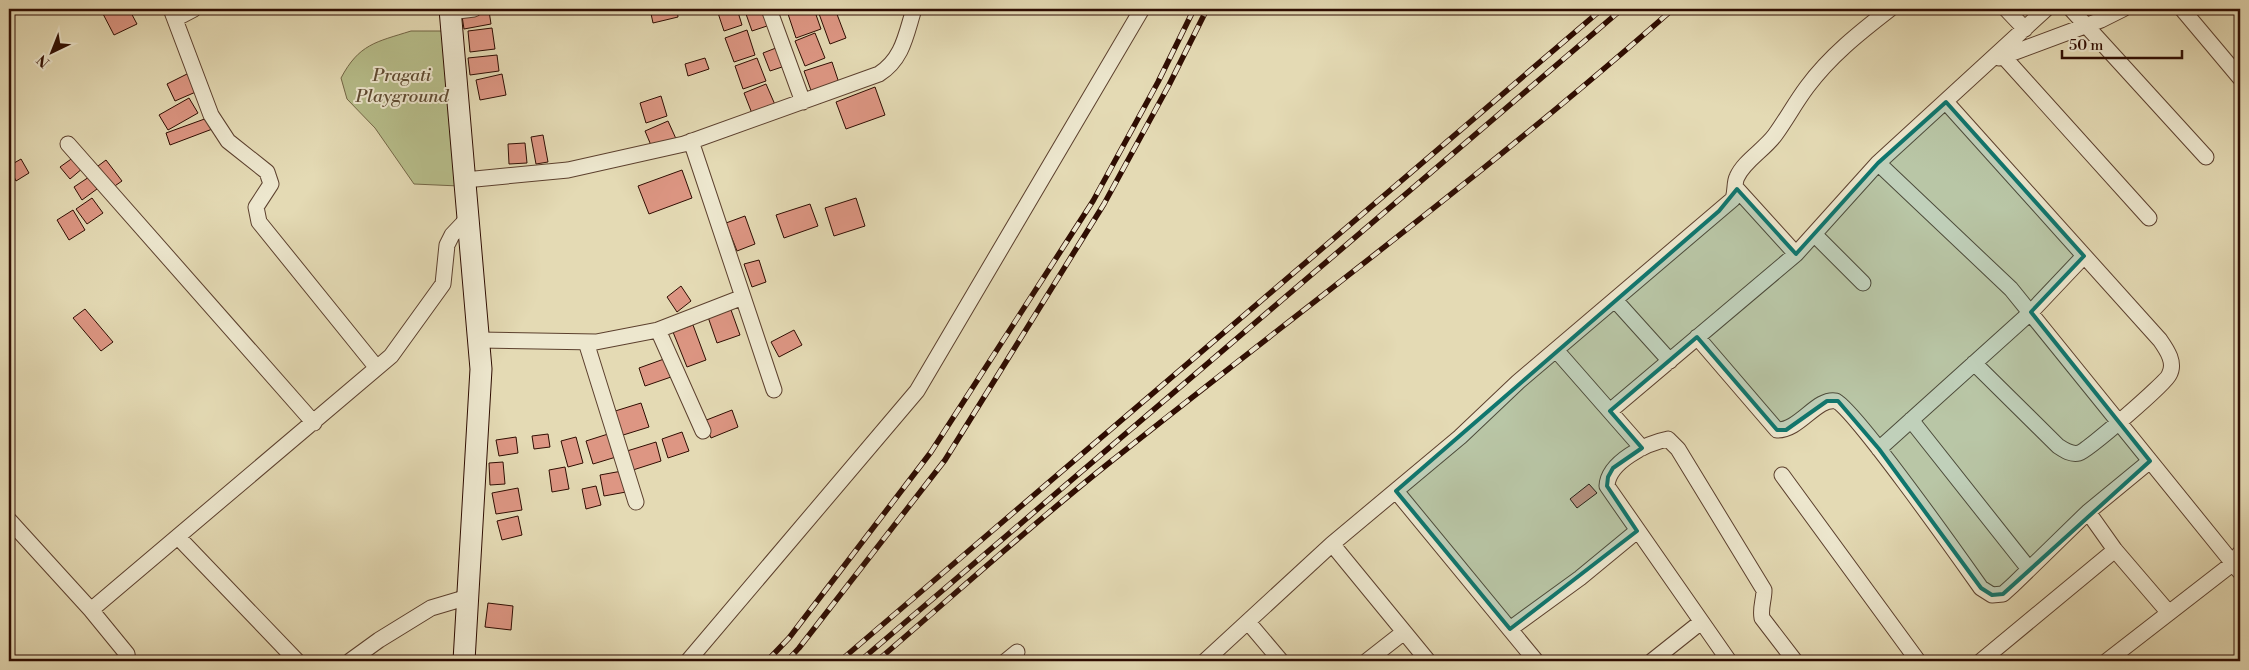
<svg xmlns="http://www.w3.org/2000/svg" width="2249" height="670" font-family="'Libre Bodoni',serif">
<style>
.green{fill:#b7be8b;stroke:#736646}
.building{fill:#dd9683;stroke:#2f0d02}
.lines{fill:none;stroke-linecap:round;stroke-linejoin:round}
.street-casing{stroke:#5c402e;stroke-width:17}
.secondary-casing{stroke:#2f0d02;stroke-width:23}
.street{stroke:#ede7ce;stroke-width:15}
.secondary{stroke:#ede7ce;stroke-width:21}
.rail-casing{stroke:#2f0d02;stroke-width:5.5}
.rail{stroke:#ede7ce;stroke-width:4;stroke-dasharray:11;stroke-linecap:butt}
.marked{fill:#0f766e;fill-opacity:0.2;stroke:#0f766e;stroke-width:4;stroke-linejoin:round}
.labels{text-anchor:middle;stroke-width:4;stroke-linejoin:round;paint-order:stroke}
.park-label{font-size:18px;font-style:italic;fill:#5f4b32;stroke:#ede7ce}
</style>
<rect width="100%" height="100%" fill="#e4dab4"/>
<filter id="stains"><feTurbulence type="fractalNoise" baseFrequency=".004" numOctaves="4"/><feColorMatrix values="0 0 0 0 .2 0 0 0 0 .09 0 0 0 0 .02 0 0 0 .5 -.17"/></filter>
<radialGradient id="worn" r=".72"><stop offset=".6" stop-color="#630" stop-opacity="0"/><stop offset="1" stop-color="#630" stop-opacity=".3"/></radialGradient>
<path class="green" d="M411,31H446L459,186L414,184L375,128L347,99L341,78C359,44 376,42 411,31Z"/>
<path class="building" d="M108,9H129L137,24L114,35L102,12Z
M650,9H677L678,17L653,23Z
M721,9H737L742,25L724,31L717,10Z
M762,9L773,24L752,31L746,14Z
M802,9H814L821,29L796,38L788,14Z
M823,9H835L846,38L830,44L818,11Z
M489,11L491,24L464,29L462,16Z
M492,28L495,49L470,52L468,31Z
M747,30L755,55L734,62L725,38Z
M815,33L825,58L805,66L795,41Z
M781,46L788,65L770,71L763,53Z
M497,55L499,71L470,75L468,58Z
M705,58L709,69L688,76L685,64Z
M757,58L766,81L743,89L735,66Z
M832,62L840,86L813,96L804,71Z
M189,73L198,91L175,101L167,84Z
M502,74L506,95L480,100L476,80Z
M766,84L776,107L753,116L744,93Z
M875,87L885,115L846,129L836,102Z
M661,96L667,116L646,123L640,103Z
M189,98L198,113L168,130L159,115Z
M210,117L215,128L170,145L166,133Z
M668,121L677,141L653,150L645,131Z
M543,135L548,162L536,164L531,137Z
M525,143L527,163L509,164L508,144Z
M74,157L83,168L70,179L60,167Z
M21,159L29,173L16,181L9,166Z
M106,160L122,181L109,190L94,169Z
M682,170L692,198L649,214L638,186Z
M89,177L97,189L82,200L74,187Z
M92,198L103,213L87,224L76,209Z
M856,198L865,226L834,236L825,208Z
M810,204L818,226L784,238L776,215Z
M73,210L85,230L69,240L57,220Z
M745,216L755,244L737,251L726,223Z
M759,260L766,282L752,287L744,264Z
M681,286L691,301L677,312L667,297Z
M85,309L113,342L101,351L73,318Z
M731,310L740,335L717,343L708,317Z
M693,325L706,360L687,367L673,332Z
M794,330L802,345L779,357L771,342Z
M664,359L671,377L645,386L639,368Z
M641,403L649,427L620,436L612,412Z
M732,410L738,427L711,438L704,421Z
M682,432L689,451L668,458L662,439Z
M548,434L550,447L534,449L532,436Z
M608,434L616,457L593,464L586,441Z
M516,437L518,453L499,456L496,440Z
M576,437L583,463L568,467L561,441Z
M656,442L661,461L633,470L627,451Z
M503,462L505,484L490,485L489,463Z
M565,467L569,489L552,492L549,470Z
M622,471L626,492L604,496L600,475Z
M1589,484L1597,493L1577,508L1570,499Z
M596,486L601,505L586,509L582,489Z
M518,488L522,510L496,514L492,493Z
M518,516L522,535L502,540L497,521Z
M488,603L513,606L511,630L485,627Z"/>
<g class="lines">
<g class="street-casing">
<path id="street" d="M171,9L211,115L228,141L267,172L271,184L256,207L259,222L377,368
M769,9L803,102
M2006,9L2025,29
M2071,9L2206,157
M2182,9L2240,78
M450,12L474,9
M175,19L194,9
M2003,56L2149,218
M1999,58L2101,20L2123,9
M1946,102L2160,340C2167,350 2176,363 2169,375C2166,383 2087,451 2079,453C2071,455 2064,450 2058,446L1974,363
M691,141L774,390
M68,144L314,423
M1878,163L2011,289L2240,572
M465,180L568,170L684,144L879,74C903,59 906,34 914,9
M1737,189L1796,254
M1814,234L1863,283
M1615,300L1670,361
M658,330L703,431
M1697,337L1777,430C1799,431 1817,397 1836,401C1851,404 1964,564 1981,588L1992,595L2003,594L2013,585L2088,512L2150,461
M479,340L596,342L658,330L743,297
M586,342L636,502
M1556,350L1642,448
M1610,411L1796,254L1878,163L2046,9
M1911,420L2029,569
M1879,449L2031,312L2084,256
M1782,475L1918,661
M1396,491L1536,661
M2088,512L2115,550L2169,613
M9,520L91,610L127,654L128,661
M178,537L297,661
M1332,544L1428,661
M91,610L391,356L443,284L447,245L452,235L468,218
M1248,622L1281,661
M1510,629L1580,578L1637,531
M350,661L379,640L431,608L468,597
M688,661L917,391L1142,9
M1006,661L1017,652
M1205,661L1332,544L1460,437L1518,382L1733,199C1736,190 1734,183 1737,177C1744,161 1764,150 1775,135C1786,120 1795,103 1807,87C1830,56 1859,33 1890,9
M1367,661L1404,632
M1652,661L1701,622
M1729,661L1607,486C1608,462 1647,443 1668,439L1678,449L1764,590C1764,600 1760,608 1762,618L1795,661
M1981,661L2115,550
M2107,661L2232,564L2240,553"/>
</g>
<g class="secondary-casing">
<path id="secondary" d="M450,9L481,369L464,661"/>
</g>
<use href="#street" class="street"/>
<use href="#secondary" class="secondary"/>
<g class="rail-casing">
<path id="rail" d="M767,661L789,638L931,452L1093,201L1158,82L1194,9
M787,661L799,648L945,460L1104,204L1169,85L1207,9
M840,661L1602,9
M860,661L1622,9
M877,661C954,595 1030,526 1109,463C1297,313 1492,169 1673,9"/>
</g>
<use href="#rail" class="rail"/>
</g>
<path class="marked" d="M1946,102L2084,256L2031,312L2150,461L2003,594L1992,595L1981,588L1879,449L1838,401H1827L1786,430H1777L1697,337L1610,411L1642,448L1613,468L1608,477L1607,486L1637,531L1510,629L1396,491L1719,211L1737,189L1796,254L1878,163Z"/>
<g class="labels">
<g class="park-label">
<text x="402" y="81">Pragati<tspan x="402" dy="21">Playground</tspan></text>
</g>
</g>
<rect width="2249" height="670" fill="none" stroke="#e4dab4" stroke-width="30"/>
<rect x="10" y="10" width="2229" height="650" fill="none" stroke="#2f0d02" stroke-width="2.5"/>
<rect x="15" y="15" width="2219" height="640" fill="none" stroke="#2f0d02"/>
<g transform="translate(52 52) rotate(223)" stroke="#ede7ce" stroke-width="4" paint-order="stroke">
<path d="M0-4L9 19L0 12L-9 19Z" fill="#2f0d02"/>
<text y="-8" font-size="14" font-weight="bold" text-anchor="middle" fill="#2f0d02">N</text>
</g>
<path d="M2062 50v8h120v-8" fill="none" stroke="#2f0d02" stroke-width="2.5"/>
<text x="2069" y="50" font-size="15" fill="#2f0d02" stroke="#ede7ce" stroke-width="4" paint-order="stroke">50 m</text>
<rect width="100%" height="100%" filter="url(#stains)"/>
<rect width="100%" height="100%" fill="url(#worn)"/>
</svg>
